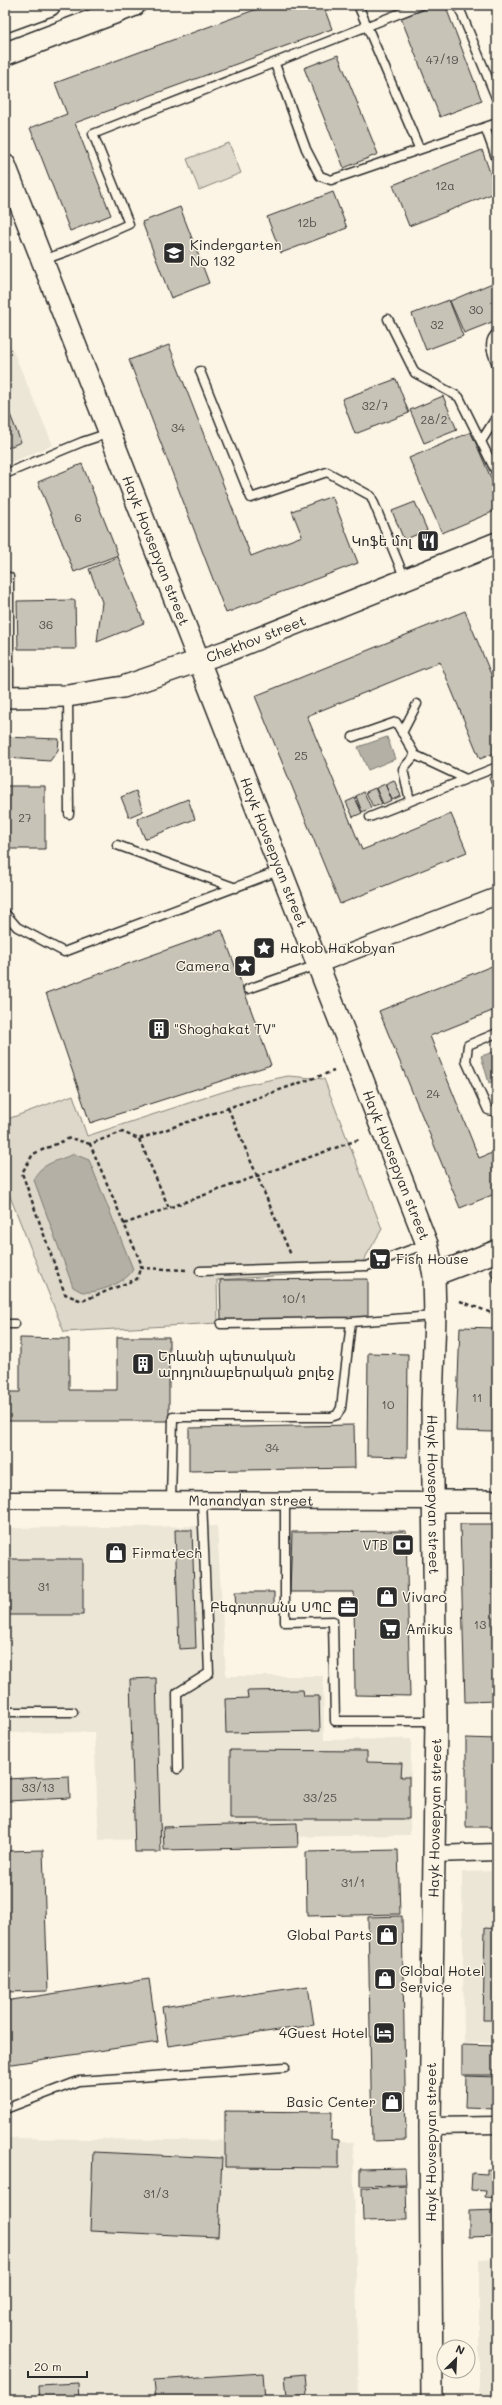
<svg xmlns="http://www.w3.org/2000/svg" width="502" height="2405" font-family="Mali,'Noto Sans Armenian',sans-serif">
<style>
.built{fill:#ece6d7}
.green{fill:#ded8ca;stroke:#84827a}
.water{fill:#b4b0a5;stroke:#7d7b74}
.building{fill:#c8c3b7;stroke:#2b2b2b}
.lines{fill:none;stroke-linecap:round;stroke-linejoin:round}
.service-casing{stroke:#2b2b2b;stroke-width:11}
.minor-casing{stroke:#2b2b2b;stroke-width:19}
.tertiary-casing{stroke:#2b2b2b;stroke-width:24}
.secondary-casing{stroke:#2b2b2b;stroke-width:25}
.path{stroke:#2b2b2b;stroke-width:2.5;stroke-dasharray:4 3;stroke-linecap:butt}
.service{stroke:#fcf5e5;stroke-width:8}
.minor{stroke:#fcf5e5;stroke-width:16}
.tertiary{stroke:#fcf5e5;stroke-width:21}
.secondary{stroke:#fcf5e5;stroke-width:22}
.labels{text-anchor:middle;stroke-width:3;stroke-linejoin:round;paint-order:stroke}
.number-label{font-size:12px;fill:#52514e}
.poi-label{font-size:14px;fill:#2b2b2b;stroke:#fcf5e5;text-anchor:start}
.street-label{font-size:14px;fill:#2b2b2b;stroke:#fcf5e5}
</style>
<rect width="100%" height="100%" fill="#fcf5e5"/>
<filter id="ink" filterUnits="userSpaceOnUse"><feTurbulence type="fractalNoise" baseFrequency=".025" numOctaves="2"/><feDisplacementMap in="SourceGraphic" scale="8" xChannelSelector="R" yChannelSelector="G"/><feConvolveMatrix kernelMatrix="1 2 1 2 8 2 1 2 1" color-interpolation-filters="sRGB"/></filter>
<g filter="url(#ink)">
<path class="built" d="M5,332L53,445L5,465Z
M217,1526L226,1676H323L324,1740L411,1739L410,1835L99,1840L94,1732L5,1733V1528Z
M497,1871V2041L464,2044L462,1872Z
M5,2138L353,2142L359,2400H5Z
M497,2258V2400H482L479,2391V2259Z"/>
<path class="green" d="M229,143L241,173L199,190L187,159Z
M288,1076L324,1079L382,1229L358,1270L217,1280L218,1323L64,1332L5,1184V1120L73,1095L87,1136L241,1086Z"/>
<path class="water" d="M387,737L395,759L368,770L358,747Z
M497,1051V1080L489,1083L481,1056Z
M74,1154L89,1160L133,1269C129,1281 97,1294 84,1292C80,1292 77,1289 73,1287L34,1180C38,1164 60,1160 74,1154Z"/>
<path class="building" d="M268,5H323L332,29L75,123L111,215L70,231L30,128L67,114L55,83Z
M437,5H445L482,101L440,117L401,18Z
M338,55L378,154L344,168L304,68Z
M482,150L497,192L409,226L393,185Z
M333,192L347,228L281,253L267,217Z
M180,207L209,283L171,298L142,222Z
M497,281V320L464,333L450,301Z
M449,300L463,336L426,350L412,314Z
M169,345L251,556L302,536L292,511L332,496L358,563L226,613L129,360Z
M396,379L409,413L355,434L342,399Z
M443,396L457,430L424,443L410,410Z
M5,402L21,442L5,449Z
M471,432L497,492V510L442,533L409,458Z
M82,464L118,555L74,572L38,482Z
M415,502L427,530L404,540L392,511Z
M118,557L144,623L97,642L102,602L89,569Z
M75,600L76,649H18L17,601Z
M465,611L497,689V752L480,759L440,662L307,716L362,850L451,814L467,852L340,904L255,696Z
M5,737L59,739L58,750L50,761L7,758V765H5Z
M497,775V799L489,778Z
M394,780L401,796L392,800L385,784Z
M385,784L392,800L383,804L376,788Z
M5,786H45V849H5Z
M375,788L382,804L373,807L366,792Z
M136,791L143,811L129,817L121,797Z
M364,792L371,808L362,812L356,796Z
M355,798L362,813L353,817L346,802Z
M188,799L195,819L145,839L137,819Z
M222,930L271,1065L90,1123L46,993Z
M497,964V1009L430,1036L479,1158L497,1151V1193L460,1208L379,1011Z
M497,1268V1289L490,1271Z
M368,1279V1318L221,1320L220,1280Z
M460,1327L497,1328L494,1432L456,1431Z
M117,1337H169V1421H5V1392H20V1338L69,1339V1390H117Z
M368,1353L408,1354L407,1457L367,1456Z
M354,1425L355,1468L189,1471V1428Z
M460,1524H496L497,1701L465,1702Z
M175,1530H192L196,1648L179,1649Z
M406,1531L410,1696L355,1695L354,1592H290L292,1532Z
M5,1559H83V1615H5Z
M235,1592H274V1610H236Z
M156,1678L161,1852H135L130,1679Z
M303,1690L304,1696H319L320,1731L226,1733L225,1699L248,1698L247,1691Z
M466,1738L497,1739V1827H466Z
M230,1750L367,1751V1762L402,1763L401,1777H409V1819H230Z
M69,1776L70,1798L7,1801L6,1779Z
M297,1823L298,1847L164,1850L163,1827Z
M43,1850L48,1991L5,1992V1851Z
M398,1850L400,1914L307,1916L306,1852Z
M402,1916L406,2140L372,2141L368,1917Z
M485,1928L497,1929V2020H483Z
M149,1979L158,2042L5,2065V2001Z
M308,1986L314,2025L168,2046L162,2007Z
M462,2045L497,2046V2075H462Z
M466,2076L497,2077V2109L465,2108Z
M225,2111L332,2112L331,2139L339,2140V2168L225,2167Z
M93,2152L222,2158L218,2237L90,2231Z
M405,2168L406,2185L360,2186V2169Z
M487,2169L497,2170V2198L485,2197L486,2191L471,2190L472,2173L487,2174Z
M406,2186L407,2220L363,2221L362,2188Z
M497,2210V2236L469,2237V2211Z
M263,2373L265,2400H156L154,2380Z
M305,2374L307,2395L287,2396L285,2376Z
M78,2383L79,2400H39L38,2385Z"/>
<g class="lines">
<g class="service-casing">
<path id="service" d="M358,5L419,148
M458,5L497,100
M275,64L306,149L320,176L331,180L497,123
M485,127L497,160
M43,260L68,251L129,224L93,134L421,5
M388,319L415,373L459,397L497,474
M497,333C486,342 493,354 497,365
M200,371L251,498L327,472L371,496L405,579
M482,440L497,416
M5,474L82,442L109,433
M5,577H9V696
M68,697L69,814
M402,733L417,704
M353,737L396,722L415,755L466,779
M410,801L403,769L415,755
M370,817L497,767
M117,845L236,888
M5,913L17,927L64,952L281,870
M248,989L317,965
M497,1033L468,1045L466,1061L488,1110L497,1112
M200,1271L367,1266L426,1244
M5,1324H15
M221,1324L351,1322L434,1316
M171,1500L173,1417H331L337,1415L341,1408L351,1322
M285,1500V1622L333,1621L335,1721H435
M5,1712H73
M178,1769L177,1693L209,1673L202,1500
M5,2109L79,2081L285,2067"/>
</g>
<g class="minor-casing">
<g id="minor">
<path d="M317,965L497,896"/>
<path id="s1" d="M5,1500L435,1501"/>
<path d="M434,1854L497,1852"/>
<path d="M430,2126L497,2125"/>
</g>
</g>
<g class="tertiary-casing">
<g id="tertiary">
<path id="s2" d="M5,165L427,1244L434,1275L435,1316L432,1404L436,1721L430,2126L432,2400"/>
<path id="s3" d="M5,697L68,696L123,687L227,651L497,543"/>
<path d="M434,1275L497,1251"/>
<path d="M435,1501H497"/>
</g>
</g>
<g class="secondary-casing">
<path id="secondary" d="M5,21L49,5
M5,54L134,5"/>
</g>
<path class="path" d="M228,1108L291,1255
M139,1139L169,1208
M90,1144L70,1138L33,1154L22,1173L65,1294L82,1301L137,1279L141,1265
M124,1224L360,1139
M186,1270L143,1268L90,1144L122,1132L139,1139L334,1071
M460,1301L497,1315"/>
<use href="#service" class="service"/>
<use href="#minor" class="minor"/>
<use href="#tertiary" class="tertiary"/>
<use href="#secondary" class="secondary"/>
</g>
</g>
<defs>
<g id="school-square" transform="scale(1.15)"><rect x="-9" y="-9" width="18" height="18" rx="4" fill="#2b2b2b" stroke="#fcf5e5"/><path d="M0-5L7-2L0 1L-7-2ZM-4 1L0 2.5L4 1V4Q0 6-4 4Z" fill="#fff"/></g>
<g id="restaurant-square" transform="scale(1.15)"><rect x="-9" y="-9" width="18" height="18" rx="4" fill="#2b2b2b" stroke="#fcf5e5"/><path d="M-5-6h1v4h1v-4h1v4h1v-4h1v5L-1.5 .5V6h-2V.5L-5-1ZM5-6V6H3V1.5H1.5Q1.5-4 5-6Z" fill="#fff"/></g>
<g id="sight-square" transform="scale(1.15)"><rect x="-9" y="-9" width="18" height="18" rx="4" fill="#2b2b2b" stroke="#fcf5e5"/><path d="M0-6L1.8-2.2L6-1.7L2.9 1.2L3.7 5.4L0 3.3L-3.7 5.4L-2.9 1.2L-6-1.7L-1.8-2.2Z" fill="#fff"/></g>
<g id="building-square" transform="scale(1.15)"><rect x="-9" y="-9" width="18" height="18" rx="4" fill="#2b2b2b" stroke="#fcf5e5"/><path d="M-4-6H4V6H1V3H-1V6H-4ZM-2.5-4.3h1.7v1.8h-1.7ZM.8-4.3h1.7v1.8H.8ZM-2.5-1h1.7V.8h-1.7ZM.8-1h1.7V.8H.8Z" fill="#fff"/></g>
<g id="supermarket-square" transform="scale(1.15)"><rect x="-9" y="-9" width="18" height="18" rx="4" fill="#2b2b2b" stroke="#fcf5e5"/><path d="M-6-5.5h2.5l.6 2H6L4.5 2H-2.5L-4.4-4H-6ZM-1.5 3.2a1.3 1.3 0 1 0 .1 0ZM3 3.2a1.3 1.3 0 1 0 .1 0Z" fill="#fff"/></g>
<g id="bank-square" transform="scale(1.15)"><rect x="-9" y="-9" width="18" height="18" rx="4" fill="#2b2b2b" stroke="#fcf5e5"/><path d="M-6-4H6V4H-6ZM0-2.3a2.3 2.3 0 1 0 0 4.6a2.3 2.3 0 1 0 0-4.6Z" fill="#fff"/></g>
<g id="shop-square" transform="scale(1.15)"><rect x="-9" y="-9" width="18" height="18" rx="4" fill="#2b2b2b" stroke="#fcf5e5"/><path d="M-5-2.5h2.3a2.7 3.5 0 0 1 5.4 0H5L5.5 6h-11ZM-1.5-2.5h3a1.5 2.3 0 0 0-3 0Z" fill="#fff"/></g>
<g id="office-square" transform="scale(1.15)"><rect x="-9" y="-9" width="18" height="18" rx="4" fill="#2b2b2b" stroke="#fcf5e5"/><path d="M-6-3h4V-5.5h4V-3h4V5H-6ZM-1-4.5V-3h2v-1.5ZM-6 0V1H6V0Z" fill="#fff"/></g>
<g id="hotel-square" transform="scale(1.15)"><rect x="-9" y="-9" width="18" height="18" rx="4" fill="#2b2b2b" stroke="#fcf5e5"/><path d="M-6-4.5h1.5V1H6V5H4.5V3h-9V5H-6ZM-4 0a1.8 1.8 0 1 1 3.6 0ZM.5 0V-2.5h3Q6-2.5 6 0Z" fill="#fff"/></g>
</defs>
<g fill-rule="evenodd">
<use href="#school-square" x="174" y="253"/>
<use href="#restaurant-square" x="428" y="541"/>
<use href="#sight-square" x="264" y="948"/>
<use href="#sight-square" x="245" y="966"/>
<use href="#building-square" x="159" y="1029"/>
<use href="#supermarket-square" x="380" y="1259"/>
<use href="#building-square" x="143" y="1364"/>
<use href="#bank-square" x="403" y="1545"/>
<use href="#shop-square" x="116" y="1553"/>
<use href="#shop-square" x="387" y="1597"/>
<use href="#office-square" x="348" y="1607"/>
<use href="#supermarket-square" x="390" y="1629"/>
<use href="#shop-square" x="387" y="1935"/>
<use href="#shop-square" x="385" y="1979"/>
<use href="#hotel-square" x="384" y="2033"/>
<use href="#shop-square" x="392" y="2102"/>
</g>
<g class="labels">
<g class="number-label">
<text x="442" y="64">47/19</text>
<text x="445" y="190">12a</text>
<text x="307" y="227">12b</text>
<text x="476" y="314">30</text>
<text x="437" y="329">32</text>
<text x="375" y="410">32/7</text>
<text x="434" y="424">28/2</text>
<text x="178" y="432">34</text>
<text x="78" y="522">6</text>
<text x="46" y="629">36</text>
<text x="301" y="760">25</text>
<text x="25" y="822">27</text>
<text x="433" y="1098">24</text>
<text x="294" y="1303">10/1</text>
<text x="477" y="1402">11</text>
<text x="388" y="1409">10</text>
<text x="272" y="1452">34</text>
<text x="44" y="1591">31</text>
<text x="480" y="1629">13</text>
<text x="38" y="1792">33/13</text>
<text x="320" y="1802">33/25</text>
<text x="353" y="1887">31/1</text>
<text x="156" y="2198">31/3</text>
</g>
<g class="poi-label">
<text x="190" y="250">Kindergarten<tspan x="190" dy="16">No 132</tspan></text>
<text x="412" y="546" text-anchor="end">Կոֆե մոլ</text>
<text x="280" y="953">Hakob Hakobyan</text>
<text x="230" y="971" text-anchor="end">Camera</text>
<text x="174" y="1034">"Shoghakat TV"</text>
<text x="396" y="1264">Fish House</text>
<text x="158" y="1361">Երևանի պետական<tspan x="158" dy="16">արդյունաբերական քոլեջ</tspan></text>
<text x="388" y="1550" text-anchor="end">VTB</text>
<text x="132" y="1558">Firmatech</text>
<text x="402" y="1602">Vivaro</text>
<text x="332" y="1612" text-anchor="end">Բեգոտրանս ՍՊԸ</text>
<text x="406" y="1634">Amikus</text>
<text x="372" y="1940" text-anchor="end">Global Parts</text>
<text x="400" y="1976">Global Hotel<tspan x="400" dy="16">Service</tspan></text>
<text x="368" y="2038" text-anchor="end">4Guest Hotel</text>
<text x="376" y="2107" text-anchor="end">Basic Center</text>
</g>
<g class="street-label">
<text dy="5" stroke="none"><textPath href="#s2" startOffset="414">Hayk Hovsepyan street</textPath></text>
<text dy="5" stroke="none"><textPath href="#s3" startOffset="260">Chekhov street</textPath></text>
<text dy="5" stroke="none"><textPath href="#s2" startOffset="738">Hayk Hovsepyan street</textPath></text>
<text dy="5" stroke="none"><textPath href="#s2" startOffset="1074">Hayk Hovsepyan street</textPath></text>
<text dy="5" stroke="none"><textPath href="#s2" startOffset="1410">Hayk Hovsepyan street</textPath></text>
<text dy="5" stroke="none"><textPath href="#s1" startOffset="246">Manandyan street</textPath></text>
<text transform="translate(435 1818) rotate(-89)" y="5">Hayk Hovsepyan street</text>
<text transform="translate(431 2142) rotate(-90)" y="5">Hayk Hovsepyan street</text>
</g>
</g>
<rect width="502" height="2405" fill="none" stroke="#fcf5e5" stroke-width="20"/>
<rect x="10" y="10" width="482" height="2385" fill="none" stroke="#2b2b2b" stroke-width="1.5" filter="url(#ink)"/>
<g transform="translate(456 2359) rotate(24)"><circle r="19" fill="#fcf5e5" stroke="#a8a49b"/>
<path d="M0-3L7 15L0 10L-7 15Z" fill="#2b2b2b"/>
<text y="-6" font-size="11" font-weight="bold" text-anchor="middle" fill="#2b2b2b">N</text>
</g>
<path d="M28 2371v6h59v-6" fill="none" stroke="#2b2b2b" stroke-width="2"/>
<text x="34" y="2371" font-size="12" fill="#2b2b2b" stroke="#fcf5e5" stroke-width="3" paint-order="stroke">20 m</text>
</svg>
